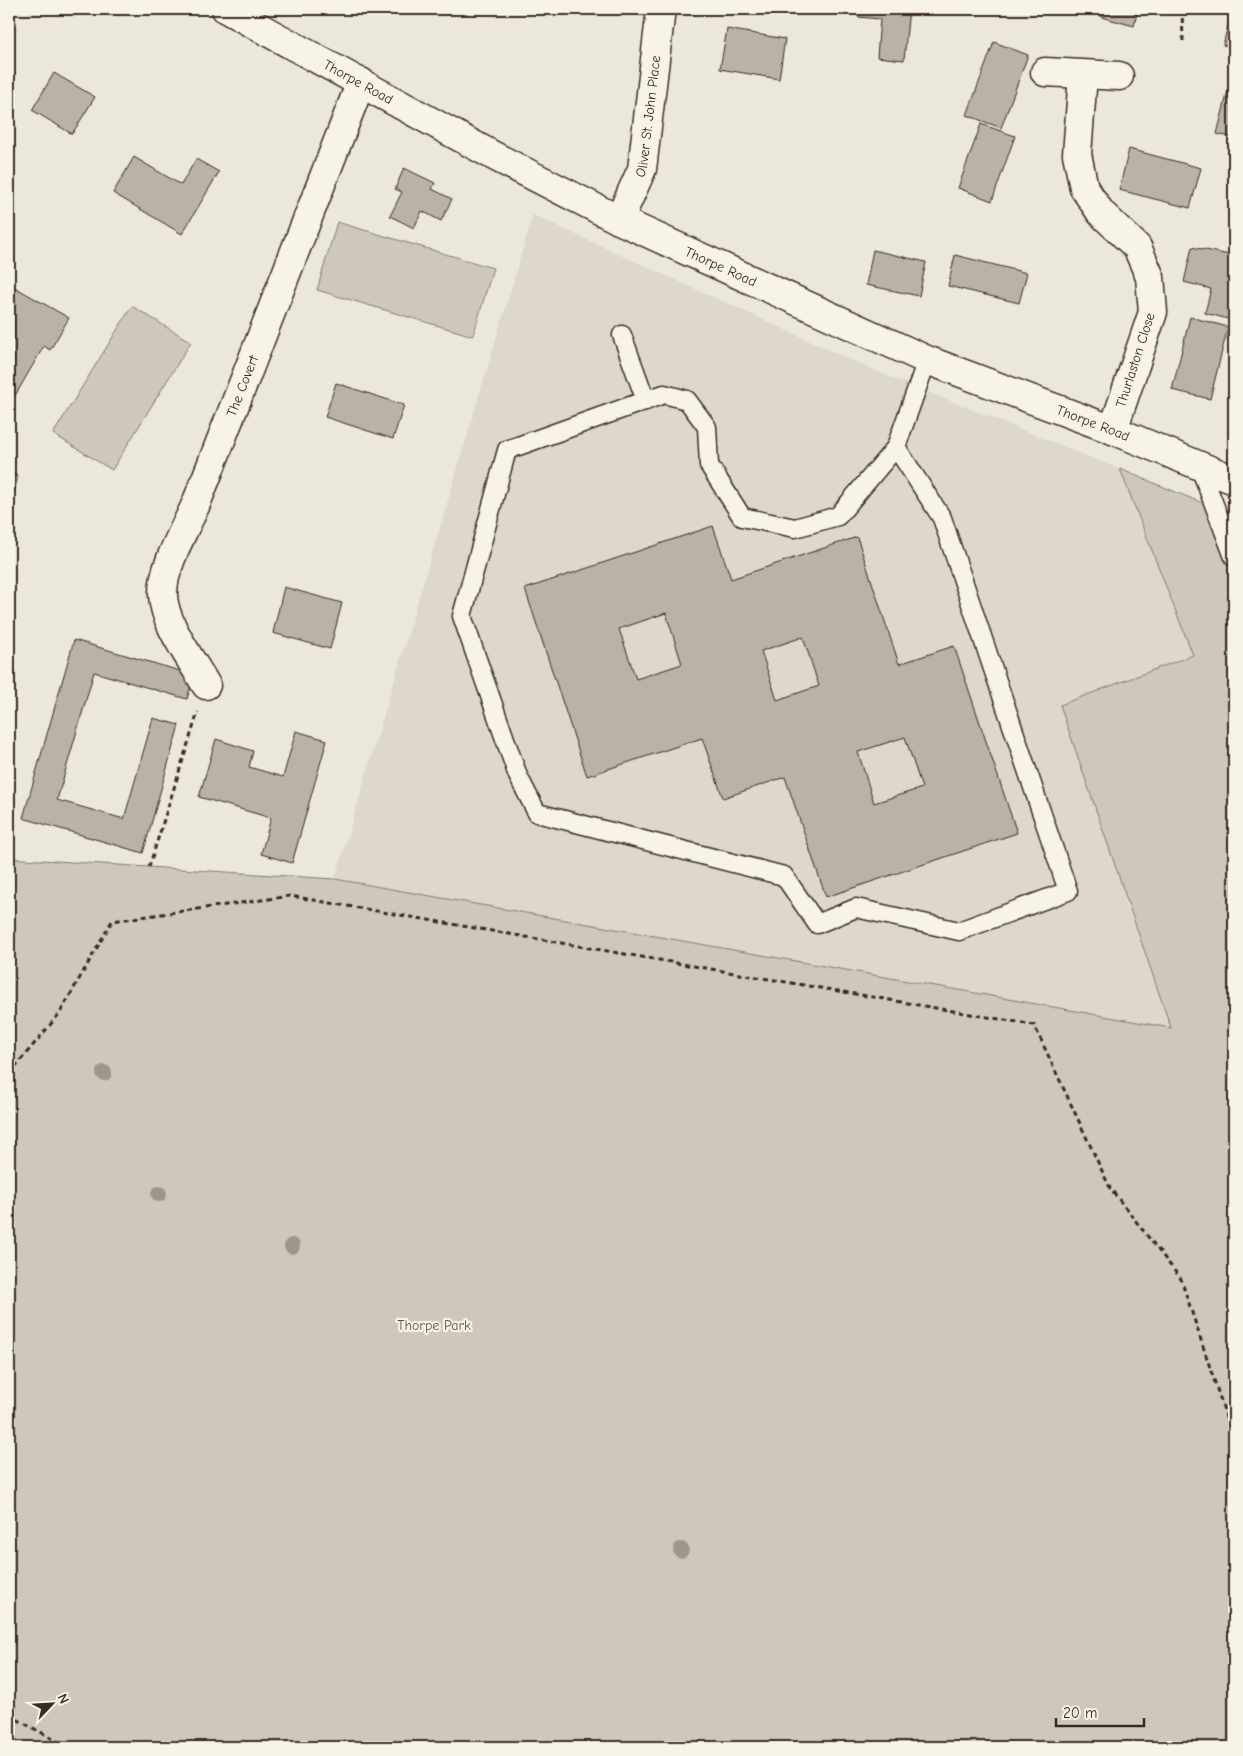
<svg xmlns="http://www.w3.org/2000/svg" width="1243" height="1756" font-family="'Comic Neue',sans-serif">
<style>
.built{fill:#ddd7cc}
.green{fill:#cec8bc;stroke:#84796d}
.building{fill:#bab2a7;stroke:#3b2a1e;fill-rule:evenodd}
.lines{fill:none;stroke-linecap:round;stroke-linejoin:round}
.service-casing{stroke:#3b2a1e;stroke-width:21}
.minor-casing{stroke:#3b2a1e;stroke-width:31}
.tertiary-casing{stroke:#3b2a1e;stroke-width:31}
.path{stroke:#3b2a1e;stroke-width:3;stroke-dasharray:5 4;stroke-linecap:butt}
.service{stroke:#f7f3e8;stroke-width:18}
.minor{stroke:#f7f3e8;stroke-width:28}
.tertiary{stroke:#f7f3e8;stroke-width:28}
.tree{fill:#9f958a}
.labels{text-anchor:middle;stroke-width:4.5;stroke-linejoin:round;paint-order:stroke}
.street-label{font-size:14px;fill:#3b2a1e;stroke:#f7f3e8}
.park-label{font-size:14px;fill:#605246;stroke:#f7f3e8}
</style>
<rect width="100%" height="100%" fill="#ece7dc"/>
<filter id="ink" filterUnits="userSpaceOnUse"><feTurbulence type="fractalNoise" baseFrequency=".02" numOctaves="2"/><feDisplacementMap in="SourceGraphic" scale="10" xChannelSelector="R" yChannelSelector="G"/><feConvolveMatrix kernelMatrix="1 2 1 2 8 2 1 2 1" color-interpolation-filters="sRGB"/></filter>
<g filter="url(#ink)">
<path class="built" d="M533,215L878,372L1120,469L1194,655L1060,705L1171,1028L335,879Z"/>
<path class="green" d="M337,222L493,268L473,336L317,290Z
M132,306L191,342L112,470L53,434Z
M1120,469L1234,516V1747H9V858L335,879L1171,1028L1060,705L1193,655Z"/>
<path class="building" d="M858,9H909L904,60L877,57L880,19L858,17Z
M1103,9H1138L1134,26L1101,17Z
M1232,9H1234V48L1223,45Z
M727,29L785,39L779,79L720,69Z
M994,42L1028,55L1001,128L967,115Z
M1234,67V138L1217,134Z
M54,73L95,97L72,134L32,110Z
M981,124L1015,136L992,201L958,188Z
M1129,149L1201,168L1190,208L1119,190Z
M134,157L181,185L196,159L219,172L182,234L113,193Z
M404,168L435,183L432,189L452,199L441,221L422,211L414,228L390,216L402,192L395,189Z
M1192,247L1234,256V290L1228,319L1205,313L1211,289L1184,282Z
M873,250L926,262L919,296L866,285Z
M955,255L1027,273L1019,303L948,286Z
M9,284L69,318L50,350L44,346L9,406V336L13,328L9,326Z
M1190,317L1228,327L1210,399L1172,390Z
M336,383L404,405L393,439L325,417Z
M9,473L18,476L9,512Z
M713,526L731,579L857,537L899,664L954,646L1017,833L826,897L785,777L723,798L702,738L587,776L525,589ZM666,613L682,664L636,679L619,629ZM803,637L819,686L777,700L761,651ZM905,737L922,788L874,803L858,752Z
M284,587L342,603L330,649L273,633Z
M74,640L194,675L187,699L94,672L57,800L124,819L153,718L179,725L143,853L23,818Z
M296,731L327,740L292,863L261,854L271,818L199,797L216,739L253,751L249,767L283,777Z"/>
<g class="lines">
<g class="service-casing">
<path id="service" d="M622,335L646,401
M896,447L942,518L1068,891L959,931L856,908L817,924L784,876L537,813L518,776L462,616L507,450L664,394L687,400L707,427L709,465L742,517L795,528L838,516L896,447L927,360
M1199,465L1234,557"/>
</g>
<g class="minor-casing">
<g id="minor">
<path d="M1045,72L1119,76"/>
<path d="M1083,75L1077,154L1084,188L1101,213L1137,247L1150,277L1153,312L1113,430"/>
<path id="s1" d="M619,220L642,169L661,9"/>
<path id="s2" d="M206,685C192,660 164,624 163,595C162,568 185,529 196,504L361,82"/>
</g>
</g>
<g class="tertiary-casing">
<g id="tertiary">
<path id="s3" d="M226,9L494,156L619,220L927,360L1113,430L1234,480"/>
</g>
</g>
<path class="path" d="M1182,9L1183,41
M149,867L198,712
M9,1074L60,1013L112,921L290,896L1034,1025L1110,1188L1181,1279L1234,1441
M9,1715L68,1747"/>
<use href="#service" class="service"/>
<use href="#minor" class="minor"/>
<use href="#tertiary" class="tertiary"/>
</g>
<g class="tree">
<circle cx="104" cy="1073" r="8"/>
<circle cx="159" cy="1194" r="8"/>
<circle cx="292" cy="1246" r="8"/>
<circle cx="681" cy="1550" r="8"/>
</g>
</g>
<g class="labels">
<g class="street-label">
<text dy="5" stroke="none"><textPath href="#s3" startOffset="151">Thorpe Road</textPath></text>
<text dy="5" stroke="none"><textPath href="#s1" startOffset="109">Oliver St. John Place</textPath></text>
<text dy="5" stroke="none"><textPath href="#s3" startOffset="558">Thorpe Road</textPath></text>
<text transform="translate(1135 360) rotate(-72)" y="5">Thurlaston Close</text>
<text dy="5" stroke="none"><textPath href="#s2" startOffset="325">The Covert</textPath></text>
<text dy="5" stroke="none"><textPath href="#s3" startOffset="962">Thorpe Road</textPath></text>
</g>
<g class="park-label">
<text x="434" y="1330">Thorpe Park</text>
</g>
</g>
<rect width="1243" height="1756" fill="none" stroke="#f7f3e8" stroke-width="30"/>
<rect x="15" y="15" width="1213" height="1726" fill="none" stroke="#3b2a1e" stroke-width="2" filter="url(#ink)"/>
<g transform="translate(52 1704) rotate(65)" stroke="#f7f3e8" stroke-width="4" paint-order="stroke">
<path d="M0-4L9 19L0 12L-9 19Z" fill="#3b2a1e"/>
<text y="-8" font-size="14" font-weight="bold" text-anchor="middle" fill="#3b2a1e">N</text>
</g>
<path d="M1056 1718v8h88v-8" fill="none" stroke="#3b2a1e" stroke-width="2.5"/>
<text x="1063" y="1718" font-size="15" fill="#3b2a1e" stroke="#f7f3e8" stroke-width="4" paint-order="stroke">20 m</text>
</svg>
